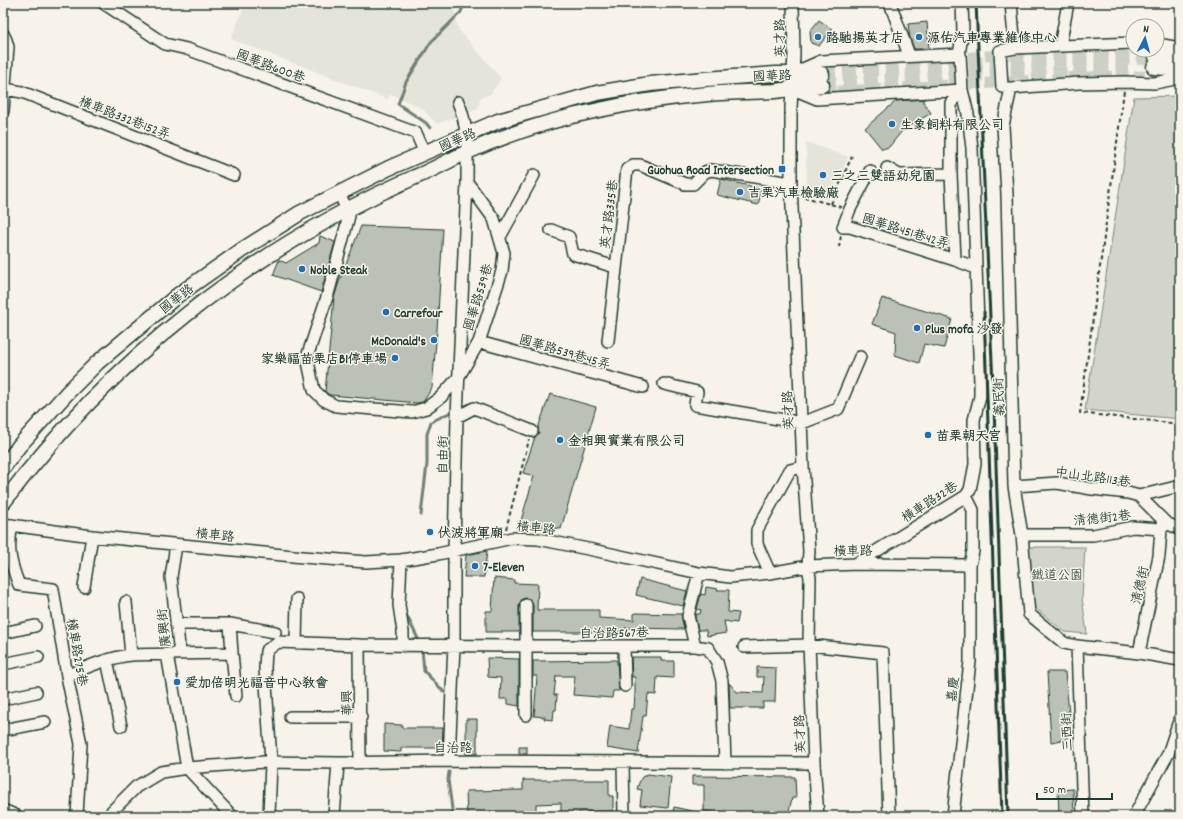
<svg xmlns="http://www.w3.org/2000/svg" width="1183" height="819" font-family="Dekko,'LXGW WenKai TC',sans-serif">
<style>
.built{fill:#e5e4d9}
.green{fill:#d3d5ca;stroke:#79897f}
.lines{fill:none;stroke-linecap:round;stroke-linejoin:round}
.stream{stroke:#6f8077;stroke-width:3}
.building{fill:#bbc1b6;stroke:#1f3d34}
.minor-tunnel{stroke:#cccfc4;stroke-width:11;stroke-dasharray:11 5.5;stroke-linecap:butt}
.major-tunnel{stroke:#cccfc4;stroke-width:14;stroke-dasharray:14 7;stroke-linecap:butt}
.minor-casing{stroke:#1f3d34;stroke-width:14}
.major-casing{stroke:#1f3d34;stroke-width:17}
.path{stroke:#1f3d34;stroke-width:2;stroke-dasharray:4 3;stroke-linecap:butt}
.minor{stroke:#f7f3e8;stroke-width:11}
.major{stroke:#f7f3e8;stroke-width:14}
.rail{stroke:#1f3d34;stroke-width:3}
.poi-dot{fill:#1f6fb2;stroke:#f7f3e8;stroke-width:1.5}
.labels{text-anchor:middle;stroke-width:3;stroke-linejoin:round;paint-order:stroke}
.poi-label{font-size:13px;font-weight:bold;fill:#1f3d34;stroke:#f7f3e8;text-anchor:start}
.street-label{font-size:13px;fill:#1f3d34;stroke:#f7f3e8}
.park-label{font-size:13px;fill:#435b52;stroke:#f7f3e8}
</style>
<rect width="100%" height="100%" fill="#f7f3e8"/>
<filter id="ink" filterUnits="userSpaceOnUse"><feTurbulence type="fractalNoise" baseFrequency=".025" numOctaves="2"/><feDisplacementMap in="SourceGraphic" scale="8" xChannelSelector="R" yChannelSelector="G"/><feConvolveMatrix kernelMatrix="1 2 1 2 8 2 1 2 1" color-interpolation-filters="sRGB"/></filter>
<g filter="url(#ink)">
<path class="built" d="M246,3H329L335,6L336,3H449L455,7L458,29L501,78L491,94L480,98L478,109L437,124L423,109L391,94L387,99L231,39Z
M806,142L848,157L829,200L807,193Z"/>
<path class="green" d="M1180,96V419L1085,410L1134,97Z
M1029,547H1085L1082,598L1087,634L1065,632L1034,607Z"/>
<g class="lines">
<path class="stream" d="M430,128L426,123L398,104L406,82L431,42L461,12L464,3
M421,515L427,464V434L431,422L449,413
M406,614L420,643
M422,649L424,671L444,692
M449,772L448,780L453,816"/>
</g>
<path class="building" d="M819,20L832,29L819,46L811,43L810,31Z
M927,22L929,49H914L910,38L908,24Z
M925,99L923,101L931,113L902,131L889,147L882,149L865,128L896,101Z
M721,179L762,189L758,205L717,195Z
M361,226L443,229L437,330L432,388L423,402L417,403L330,395L325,392L334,298L339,282Z
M320,236L335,242L321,292L273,275L279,260L286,263L319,243Z
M882,298L952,319L944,348L924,344L919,363L895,355L896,332L872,324Z
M550,394L596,407L561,529L520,524L534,476L523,473L535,437L539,433L538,428Z
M487,551L484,577H464L466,555Z
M494,578L514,580V583L538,584L537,610H599V618L634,620V613L681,614L684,629L625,628V632H533V605L530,599L526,598L522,599L519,605V632H486V611H492Z
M640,579L687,591L683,606L636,595Z
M706,587L718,589L717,590H729L728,612L739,613L737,623L724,621L726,633L707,636L706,630H698L695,616L696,614H700L701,610L697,609L701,594L705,595Z
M631,657H661V661H674V678L657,677L656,695L648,694L646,716H643L638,753L607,748L610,726L629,729L631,709H634L635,693V677H632Z
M487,658L519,659V706L508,704V699H500L501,678L488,677Z
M617,660L619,691H613L612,698L573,695L575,676H556L554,695H557L556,710H554L553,720L544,719L545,717L534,716L537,676H533V661Z
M757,667L776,668L775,702H763V708H730L729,683L737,692L763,693L764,677H757Z
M1047,672H1065L1069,713L1068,739L1051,742Z
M466,719H477V754H466Z
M384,724L402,725V728H443L442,748H401V752L384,751Z
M519,747H527V754H519Z
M648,774L671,777L668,808L640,805L642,790L637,789L639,783L642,777Z
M692,776L795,777L796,798H792L788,816H734L704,811V785H692Z
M523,780H609V796H613V811L579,812V816H561V803L536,804V816H467L466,791L523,790Z
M1073,789L1074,816H1059L1058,790Z
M674,807L700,813L699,816H672Z"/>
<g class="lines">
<path class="minor-tunnel" d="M1098,50L1133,49
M952,59L1009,54
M821,92L1011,82L1077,77L1155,76"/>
<path class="major-tunnel" d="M822,74L1011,61L1156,57
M822,85L1070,69L1128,67"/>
<g class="minor-casing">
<path id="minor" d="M103,3L165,44L187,49L416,133L425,153
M793,3L794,54L791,108V183L803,467L809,551L808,566L810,578L809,645L814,763L818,816
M890,3L909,55
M1011,3L1015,48
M3,34L6,40L8,47L3,111
M1133,43L1015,48L1000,51L1002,87L1011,88L1079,83L1124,82L1155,83L1180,78
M1157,44L1180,48
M1060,46L1068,3
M794,73L821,61L959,54
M1011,88L1003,126L1007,194L1014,486L1022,535L1029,614L1064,643L1077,646L1139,653L1180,660
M5,89L22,92L234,175
M793,89L817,99L962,90
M887,168L899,175L951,174
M870,171L850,209L843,227H850L955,260L976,268
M339,192L349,216L328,294L307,357L314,390L324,400L336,406L412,412L426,408L441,397L458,378L479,342L502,271L504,253L494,219L467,182
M551,230L569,237L573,254L615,267
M500,237L534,175
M955,260L951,174V103L962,90
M608,341L627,169L633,165H640L685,184H693L705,172L711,170L791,183
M479,342L643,387
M664,384L697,392L695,405L802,423L838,409L860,357
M457,417L474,408L532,431
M1014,486L1057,483L1092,489L1128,493L1139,496L1166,523L1180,529
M1139,496L1180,486
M3,524L92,536L303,557L366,562L401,560L438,554L512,538L538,539L593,550L699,573L730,577L770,573L808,566L857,564L970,565
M12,525C7,549 10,562 19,585L53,589L67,676L81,744L77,816
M1022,535H1093L1133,527L1161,529
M176,545L171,577L180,654
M401,560L399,605L403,632V646
M857,563L966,496L970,490L975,464L974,420L980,396V383L972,148L968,114L962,90L960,54H959L963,31L962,3
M770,573L757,544V530L790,470L803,467
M84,587L92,536
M126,602L131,655
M526,605V715
M176,624H230
M3,633L35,626
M296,643L297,599
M624,646L625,686
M695,646L688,616L699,573
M1077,646L1083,816
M744,647L809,645L883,653L889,816
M232,653L230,624L275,632
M1139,653L1159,556L1161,529L1166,524
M107,660L121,726
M3,664L38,657
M67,676C88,666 110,657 132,655C144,654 155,655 167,654
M3,699L36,692
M290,717H361
M3,730L45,722
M360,761L359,645L526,646H695L708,648L717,662L722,681L725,763
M447,761L449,759L454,645V551L457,417L467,182C467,155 469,126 458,102
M623,762L624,816
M3,810L17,816
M110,816L112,811L136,787L161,772L187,768L264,762L338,763L447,761L814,763
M232,816L187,768L167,654L232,653L236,696
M269,816L271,762L265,668L266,651L278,642L359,645
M334,816L338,763
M953,816L970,661V565L973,551V510L966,496
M1134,816L1168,754L1180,718"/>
</g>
<g class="major-casing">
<path id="major" d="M1156,57L1180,56
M1154,67L1180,69
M3,468L19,446L68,392L97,363L178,295L242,250L300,213L389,168L498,121L597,93L650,84L705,79L776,74H822
M3,503C111,360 251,249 415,177C433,170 450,160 467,152C508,134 555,119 599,110C635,102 672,97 708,94C730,92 753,92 775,91C791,89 807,87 822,85"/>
</g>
<path class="path" d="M1124,91L1080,413L1180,424
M804,197L841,207
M831,204L852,156
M839,247L841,236
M506,529L529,440"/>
<use href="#minor" class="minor"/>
<use href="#major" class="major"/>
<path class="rail" d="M976,3L994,407L1008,816
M984,312L1002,816"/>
</g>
</g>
<g class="poi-dot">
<circle cx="818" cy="37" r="4"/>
<circle cx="919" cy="37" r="4"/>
<circle cx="892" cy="124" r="4"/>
<rect x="778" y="165" width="8" height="8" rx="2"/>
<circle cx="823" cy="175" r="4"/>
<circle cx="740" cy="192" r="4"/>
<circle cx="302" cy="269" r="4"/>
<circle cx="386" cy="312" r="4"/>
<circle cx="917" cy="328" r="4"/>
<circle cx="434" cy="340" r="4"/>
<circle cx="395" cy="358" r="4"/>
<circle cx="928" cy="435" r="4"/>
<circle cx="560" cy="440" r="4"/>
<circle cx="430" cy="532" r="4"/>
<circle cx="475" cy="566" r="4"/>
<circle cx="177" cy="682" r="4"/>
</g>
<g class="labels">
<g class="poi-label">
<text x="826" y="42">路馳揚英才店</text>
<text x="927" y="42">源佑汽車專業維修中心</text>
<text x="900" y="129">生象飼料有限公司</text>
<text x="774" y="174" text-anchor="end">Guohua Road Intersection</text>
<text x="831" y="180">三之三雙語幼兒園</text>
<text x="748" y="197">吉栗汽車檢驗廠</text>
<text x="310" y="274">Noble Steak</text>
<text x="394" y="317">Carrefour</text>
<text x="925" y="333">Plus mofa 沙發</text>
<text x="426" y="345" text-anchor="end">McDonald's</text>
<text x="387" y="363" text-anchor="end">家樂福苗栗店B1停車場</text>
<text x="936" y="440">苗栗朝天宮</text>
<text x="568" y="445">金相興實業有限公司</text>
<text x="438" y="537">伏波將軍廟</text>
<text x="483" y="571">7-Eleven</text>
<text x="185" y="687">愛加倍明光福音中心教會</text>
</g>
<g class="street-label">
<text transform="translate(779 38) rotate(-91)" y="5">英才路</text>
<text transform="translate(271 65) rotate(20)" y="5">國華路600巷</text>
<text transform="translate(772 75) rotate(-3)" y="5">國華路</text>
<text transform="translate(125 117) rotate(21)" y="5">橫車路332巷152弄</text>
<text transform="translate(457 139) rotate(-24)" y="5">國華路</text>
<text transform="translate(608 214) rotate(-83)" y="5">英才路335巷</text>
<text transform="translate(906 230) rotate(17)" y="5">國華路451巷42弄</text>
<text transform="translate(477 297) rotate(-73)" y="5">國華路539巷</text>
<text transform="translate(176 298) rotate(-38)" y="5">國華路</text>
<text transform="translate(565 351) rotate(16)" y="5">國華路539巷45弄</text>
<text transform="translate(998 397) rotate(-92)" y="5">義民街</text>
<text transform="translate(787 410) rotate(-92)" y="5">英才路</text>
<text transform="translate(442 455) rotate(-89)" y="5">自由街</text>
<text transform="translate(1093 476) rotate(8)" y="5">中山北路113巷</text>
<text transform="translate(929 501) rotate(-33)" y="5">橫車路32巷</text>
<text transform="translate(1102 517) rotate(-6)" y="5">清德街2巷</text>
<text transform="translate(536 527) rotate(6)" y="5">橫車路</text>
<text transform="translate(215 534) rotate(6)" y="5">橫車路</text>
<text transform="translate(853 550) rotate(-1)" y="5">橫車路</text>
<text transform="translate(1139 585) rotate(-78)" y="5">清德街</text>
<text transform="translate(163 628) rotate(-96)" y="5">廣興街</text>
<text transform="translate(614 632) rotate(-1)" y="5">自治路567巷</text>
<text transform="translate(78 652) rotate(80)" y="5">橫車路275巷</text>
<text transform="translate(952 689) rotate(-84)" y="5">嘉慶</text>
<text transform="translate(346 703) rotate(-91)" y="5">華興</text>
<text transform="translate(1066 732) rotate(-92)" y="5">三西街</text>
<text transform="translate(799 734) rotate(-92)" y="5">英才路</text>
<text x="453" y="752">自治路</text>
</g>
<g class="park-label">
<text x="1057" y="579">鐵道公園</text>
</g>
</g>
<rect width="1183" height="819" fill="none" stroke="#f7f3e8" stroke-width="16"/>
<rect x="8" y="8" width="1167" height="803" fill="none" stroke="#1f3d34" stroke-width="1.5" filter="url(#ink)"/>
<g transform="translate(1145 38) rotate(6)"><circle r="19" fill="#f7f3e8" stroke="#a1aaa0"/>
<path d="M0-3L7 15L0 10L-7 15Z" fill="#1f6fb2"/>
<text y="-6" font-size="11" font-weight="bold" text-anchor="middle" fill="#1f3d34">N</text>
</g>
<path d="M1037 793v6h75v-6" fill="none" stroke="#1f3d34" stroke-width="2"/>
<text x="1043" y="793" font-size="12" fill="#1f3d34" stroke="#f7f3e8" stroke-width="3" paint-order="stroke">50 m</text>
</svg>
